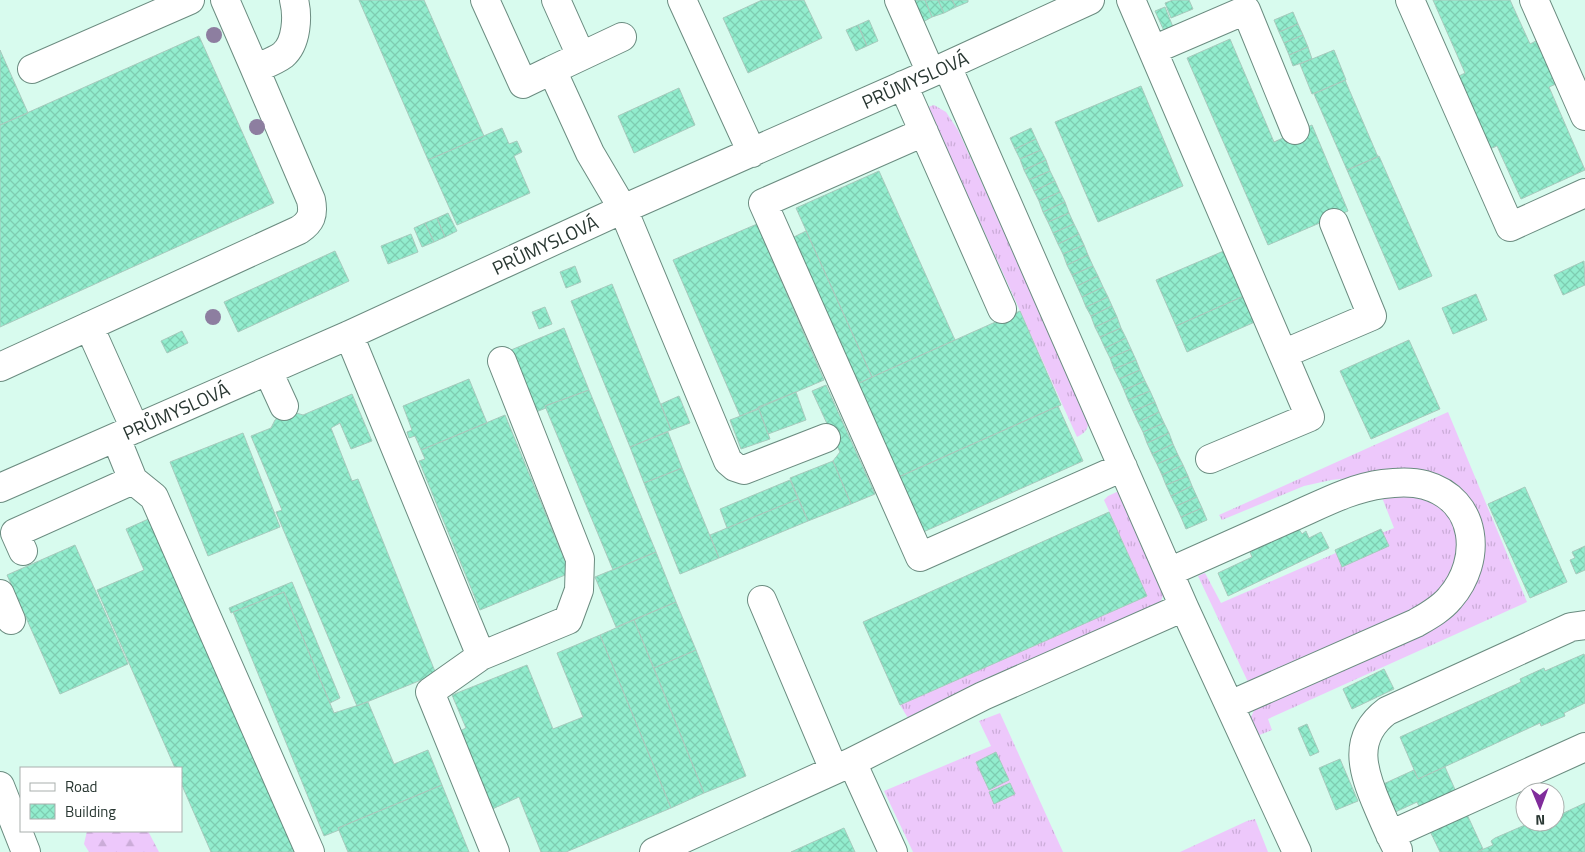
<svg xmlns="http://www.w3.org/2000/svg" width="1585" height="852" font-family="'Titillium Web',sans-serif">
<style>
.grass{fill:url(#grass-tufts)}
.forest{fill:url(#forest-firs)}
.building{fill:url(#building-cross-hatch);stroke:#a7cabd}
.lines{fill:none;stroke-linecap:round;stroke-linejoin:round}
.minor-casing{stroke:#6b8c80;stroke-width:30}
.minor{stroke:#fff;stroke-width:28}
.tree{fill:#8d7ea0}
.labels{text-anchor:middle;stroke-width:5;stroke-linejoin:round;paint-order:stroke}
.street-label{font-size:19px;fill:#293732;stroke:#fff}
</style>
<defs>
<pattern id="grass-tufts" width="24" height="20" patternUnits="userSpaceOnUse" patternTransform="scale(1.25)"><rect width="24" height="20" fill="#edc8fb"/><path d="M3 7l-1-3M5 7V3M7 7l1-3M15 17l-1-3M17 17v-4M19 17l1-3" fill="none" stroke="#cbacd8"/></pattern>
<pattern id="forest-firs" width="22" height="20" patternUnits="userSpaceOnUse" patternTransform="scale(1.25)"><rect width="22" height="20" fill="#edc8fb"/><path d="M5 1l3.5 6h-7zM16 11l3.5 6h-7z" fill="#cbacd8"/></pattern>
<pattern id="building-cross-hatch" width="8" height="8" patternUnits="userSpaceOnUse" patternTransform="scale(1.25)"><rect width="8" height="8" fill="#92edce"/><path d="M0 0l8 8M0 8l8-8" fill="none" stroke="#7eccb1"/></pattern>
</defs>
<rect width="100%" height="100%" fill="#d8fbee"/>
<path class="grass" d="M934,105L946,112L958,130L1088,419C1089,428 1086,433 1077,437L928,107Z
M1448,412L1527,602L1268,719L1272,730L1257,736L1251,717L1256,706L1432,629L1480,529L1396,473L1331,480L1304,486L1222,520L1219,515Z
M1121,490L1166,587L1161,601L1150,611L908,718L900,705L1147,596L1104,500L1108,496Z
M1381,495L1427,497L1452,515L1462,559L1427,607L1248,682L1198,576L1205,573L1221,603L1384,532L1394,528Z
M1000,713L1063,852H913L884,791L991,746L979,721Z
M1255,819L1268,852H1180L1247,821Z"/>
<path class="forest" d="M87,831H148L159,852H89L84,844Z"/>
<path class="building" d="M359,0H424L484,136L428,160Z
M762,0H804L822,38L748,73L723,18Z
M915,0H925L932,17L921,23L912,1Z
M925,0H938L944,13L932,17Z
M938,0H952L956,7L944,13Z
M952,0H968V2L956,7Z
M1173,0H1189L1193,9L1171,18L1165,3Z
M1433,0H1510L1530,44L1536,41L1556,84L1549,87L1585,170L1521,199L1497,146L1487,150L1455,78L1465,73Z
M1165,7L1173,27L1164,31L1155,11Z
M1293,12L1298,24L1279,32L1274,20Z
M869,20L878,41L867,46L858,25Z
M1298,24L1303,35L1284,43L1279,32Z
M858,25L867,46L856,51L846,30Z
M1303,35L1308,47L1289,55L1284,43Z
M199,36L274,203L0,327V125Z
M1230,39L1274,142L1312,125L1348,211L1268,245L1187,58Z
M1308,47L1312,59L1293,66L1289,55Z
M0,50L28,113L0,125Z
M1334,50L1346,80L1312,94L1300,64Z
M1345,80L1378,157L1347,170L1314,94Z
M1141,86L1183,186L1098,222L1055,122Z
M679,88L695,125L634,153L618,116Z
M502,128L509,144L517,141L522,152L514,156L530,193L457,225L428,160Z
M1031,128L1036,139L1015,149L1010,138Z
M1036,139L1041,150L1020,159L1015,149Z
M1041,150L1046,160L1024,170L1020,159Z
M1379,156L1432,276L1399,290L1347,170Z
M1046,160L1050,171L1029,180L1024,170Z
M879,171L955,340L872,377L796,208Z
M1050,171L1055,181L1034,191L1029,180Z
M1055,181L1060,192L1039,201L1034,191Z
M1060,192L1065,202L1043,212L1039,201Z
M1065,202L1069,213L1048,222L1043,212Z
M448,213L457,231L445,237L437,218Z
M1069,213L1074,224L1053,233L1048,222Z
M437,218L445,237L434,242L425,223Z
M425,223L434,242L422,247L414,228Z
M757,224L824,380L740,416L673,260Z
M1074,224L1079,234L1058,244L1053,233Z
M806,231L872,377L851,387L786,241Z
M411,234L418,252L388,264L381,246Z
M1079,234L1084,245L1063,254L1058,244Z
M1084,245L1088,255L1067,265L1063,254Z
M1226,250L1246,295L1176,326L1156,280Z
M335,251L349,281L238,332L224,302Z
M1088,255L1093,266L1072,275L1067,265Z
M1584,261L1585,285L1563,295L1554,275Z
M575,266L581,282L566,288L560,272Z
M1093,266L1098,276L1077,286L1072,275Z
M1098,276L1103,287L1082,297L1077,286Z
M612,284L671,430L630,447L571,301Z
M1103,287L1108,297L1086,307L1082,297Z
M1476,294L1487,320L1453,334L1442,308Z
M1246,295L1257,321L1187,352L1176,326Z
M1108,297L1112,306L1091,316L1086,307Z
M1112,306L1117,317L1095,327L1091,316Z
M545,307L552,324L539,329L532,312Z
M1020,311L1061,405L892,480L850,387Z
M1117,317L1121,328L1100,337L1095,327Z
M564,328L589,390L545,406L546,408L536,412L511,350Z
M1121,328L1126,338L1105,348L1100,337Z
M182,331L188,343L167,353L161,341Z
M1126,338L1131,349L1110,358L1105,348Z
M1409,340L1440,409L1371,439L1340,371Z
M1131,349L1136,360L1114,369L1110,358Z
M1136,360L1140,370L1119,379L1114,369Z
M1140,370L1145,381L1124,390L1119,379Z
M469,379L487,423L421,450L415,436L409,438L407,432L412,430L403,406Z
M1145,381L1150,391L1128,400L1124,390Z
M826,385L875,494L851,504L833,461L840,452L812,391Z
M589,390L656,552L613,570L545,406Z
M1150,391L1155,402L1133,411L1128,400Z
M796,392L806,420L768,434L758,407Z
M352,394L372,441L351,449L340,423L331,428L352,481L358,479L436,674L357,706L276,512L282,510L251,436L271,428L275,420L284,414L293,412L303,415Z
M679,396L690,423L671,430L661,404Z
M1155,402L1159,412L1138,422L1133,411Z
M1058,406L1083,461L921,533L896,478Z
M759,409L770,439L741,449L730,420Z
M1159,412L1164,423L1143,432L1138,422Z
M505,415L570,573L480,610L419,461L425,459L421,450Z
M1164,423L1169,433L1147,443L1143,432Z
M668,432L682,468L644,483L630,447Z
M243,433L280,527L208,556L170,462Z
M1169,433L1173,444L1152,454L1147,443Z
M1173,444L1178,455L1157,464L1152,454Z
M1178,455L1183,465L1162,475L1157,464Z
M833,461L851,504L808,521L790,478Z
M1183,465L1188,476L1166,485L1162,475Z
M682,468L719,558L680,574L644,483Z
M1188,476L1192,486L1171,496L1166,485Z
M790,480L798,499L727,528L720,509Z
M1192,486L1197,497L1176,506L1171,496Z
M1525,487L1567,582L1530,598L1488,504Z
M1197,497L1202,508L1181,517L1176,506Z
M798,499L808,521L719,558L710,535Z
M1202,508L1207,520L1186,529L1181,517Z
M1109,512L1147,596L900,705L863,622Z
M153,517L300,852H211L181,783V768H175L97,590L144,570L126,529Z
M1299,529L1302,534L1306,531L1309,538L1321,532L1329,548L1228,596L1218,573L1252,557L1250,552Z
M1381,529L1389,546L1342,567L1335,550Z
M75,545L128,664L60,694L7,575Z
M1585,546V570L1576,574L1570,560L1575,558L1572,552Z
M656,552L676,602L616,627L595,577Z
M292,582L340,698L330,703L284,592L231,613L229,608Z
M284,592L334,713L368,702L394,764L428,750L442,785L338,828L339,830L324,836L233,612Z
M676,602L696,650L654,668L634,620Z
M634,620L704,793L671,808L600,635Z
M600,635L671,808L566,852H541L519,797L490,810L458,732L466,728L452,695L527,665L553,729L583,717L557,653Z
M696,650L746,776L704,793L654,668Z
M1584,654L1585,657V703L1564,713L1565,716L1541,726L1540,723L1418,779L1400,737L1521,682L1520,679L1544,668L1545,671Z
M1384,669L1394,689L1352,709L1343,689Z
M1307,724L1319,752L1310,756L1298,728Z
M996,752L1009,780L989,790L976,762Z
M1340,759L1358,801L1336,810L1319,768Z
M1445,767L1457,794L1421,810L1417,802L1391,814L1379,786L1414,770L1418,779Z
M1010,783L1015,794L994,804L989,792Z
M442,785L469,852H348L338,828Z
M1585,803V852H1477L1493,845L1491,841L1495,838L1532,822H1539L1540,824L1555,822V817Z
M1464,808L1483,849L1477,852H1440L1427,825Z
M844,828L855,852H791Z"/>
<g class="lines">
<g class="minor-casing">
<path id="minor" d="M225,0L255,69
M485,0L523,84L552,70
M556,0L581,56
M682,0L752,153
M899,0L931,73
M1131,0L1310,417L1210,459
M1410,0L1510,227L1585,193
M1534,0L1585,116
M622,37L552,70L590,153L623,209L728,461L735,467L744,470L826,438
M1153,50L1246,10L1295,130
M947,66L1184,607L1297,852
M32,69L190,0
M903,85L1002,309
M924,132L763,203L920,557L1123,467
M89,326L135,429
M349,335L481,656L568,620L579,590L580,559L502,361
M1283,354L1372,316L1334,223
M0,367L299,230C311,222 314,215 311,200L255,69C263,65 275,61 283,55C297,43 298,16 294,0
M268,371L284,406
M133,480L154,497L310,852
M0,488L349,335L623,209L931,73L1090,0
M23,551L15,533L133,480L116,438
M1169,572C1209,554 1250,536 1290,518C1320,505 1351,488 1383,484C1397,482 1411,481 1425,485C1478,500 1483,560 1450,598C1441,609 1428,616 1416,623L1230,705
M0,594L11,620
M762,600L834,770
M481,656L430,692L495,852
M852,762L983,696L1184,607
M0,786L26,852
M1390,835L1585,747
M1398,850C1390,836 1384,821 1378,807C1363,772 1351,738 1387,711L1571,627L1585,625
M654,852L852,762L893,852"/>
</g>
<use href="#minor" class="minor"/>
</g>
<g class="tree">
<circle cx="214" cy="35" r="8"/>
<circle cx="257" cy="127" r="8"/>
<circle cx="213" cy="317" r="8"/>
</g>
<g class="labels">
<g class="street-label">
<text transform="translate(915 80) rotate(-24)" y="7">PRŮMYSLOVÁ</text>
<text transform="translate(545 245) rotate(-25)" y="7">PRŮMYSLOVÁ</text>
<text transform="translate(176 411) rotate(-24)" y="7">PRŮMYSLOVÁ</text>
</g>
</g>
<rect x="20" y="767" width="162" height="65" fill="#ffffff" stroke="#a9afad"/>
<rect x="30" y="783" width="25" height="8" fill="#ffffff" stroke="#a9afad"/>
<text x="65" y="792" font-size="15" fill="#293732">Road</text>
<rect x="30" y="804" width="25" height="15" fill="url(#building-cross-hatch)" stroke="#a9afad"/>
<text x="65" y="817" font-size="15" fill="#293732">Building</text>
<g transform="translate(1540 807) rotate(179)"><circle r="24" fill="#ffffff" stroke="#a9afad"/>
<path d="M0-4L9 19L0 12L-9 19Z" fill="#802c9b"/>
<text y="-8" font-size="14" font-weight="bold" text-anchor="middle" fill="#293732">N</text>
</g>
</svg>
